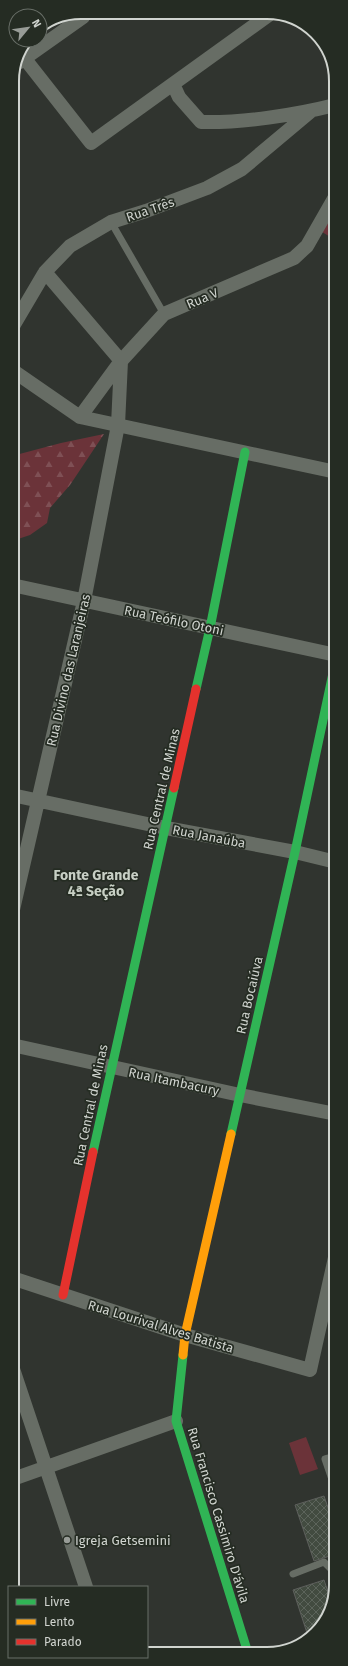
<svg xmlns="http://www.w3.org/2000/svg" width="348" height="1666" font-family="'Fira Sans',sans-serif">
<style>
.forest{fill:url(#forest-firs)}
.pitch{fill:#6b3339}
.building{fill:url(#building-cross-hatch);stroke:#5d5f5c}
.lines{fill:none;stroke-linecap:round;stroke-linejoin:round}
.lane{stroke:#676d65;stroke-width:7}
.street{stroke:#676d65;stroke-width:14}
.fast{stroke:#30b455;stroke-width:9}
.slow{stroke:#ff9f0a;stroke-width:9}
.jam{stroke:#e5322d;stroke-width:9}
.poi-dot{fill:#989c97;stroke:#252c23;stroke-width:1.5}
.labels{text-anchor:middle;stroke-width:3.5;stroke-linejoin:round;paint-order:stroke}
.street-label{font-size:13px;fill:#d0d4cf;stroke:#252c23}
.poi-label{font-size:13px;fill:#d0d4cf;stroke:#252c23;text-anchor:start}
.neighbourhood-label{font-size:14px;font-weight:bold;fill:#c8d0c5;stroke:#252c23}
.rim{fill:none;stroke:#d0d4cf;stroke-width:2}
</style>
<defs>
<pattern id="forest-firs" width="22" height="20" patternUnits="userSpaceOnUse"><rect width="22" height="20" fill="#6b3339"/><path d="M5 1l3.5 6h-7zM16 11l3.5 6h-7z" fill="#7f5055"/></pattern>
<pattern id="building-cross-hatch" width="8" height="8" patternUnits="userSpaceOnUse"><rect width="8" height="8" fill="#424b40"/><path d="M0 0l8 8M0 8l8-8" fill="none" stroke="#5c645b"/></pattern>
</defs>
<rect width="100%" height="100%" fill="#30342f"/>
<path class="forest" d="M104,434L70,485L50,508L47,523L30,535L12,541V456L61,443Z"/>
<path class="pitch" d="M335,202V240L319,230Z
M306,1437L318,1469L300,1475L289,1443Z"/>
<path class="building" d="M324,1496L336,1531V1554L314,1561L295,1505Z
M324,1580L331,1601L319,1631L308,1636L293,1590Z"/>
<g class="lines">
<path class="lane" d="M111,222L164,314
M336,1456L325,1459L336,1491
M332,1570L336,1586
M293,1574L324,1562L332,1570L336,1569"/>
<path class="street" d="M25,59L91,143L270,14
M18,63L83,17
M173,84L179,97L201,122C243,123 295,115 335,105
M12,328L45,272L70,246L111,222L146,211L207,188L242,169L310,112
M12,370L80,417L336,472
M80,417L121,361L164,314L294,258L307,246L335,197
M12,585L336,655
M12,795L166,828L295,852L336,862
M12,914L84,601L118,425L121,361L45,272
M12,1045L240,1095L336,1114
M12,1278L185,1335L310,1370L336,1253
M12,1366L86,1587
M13,1479L176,1421"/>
<path class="fast" d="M196,689L210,628L245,452
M231,1134L295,852L336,659
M93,1152L174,788
M183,1355L176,1421L248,1653"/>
<path class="slow" d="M183,1355L185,1335L231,1134"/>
<path class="jam" d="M174,788L196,689
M63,1295L93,1152"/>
</g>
<circle class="poi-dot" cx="67" cy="1540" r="4"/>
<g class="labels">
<g class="street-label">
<text transform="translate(150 209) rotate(-19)" y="5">Rua Três</text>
<text transform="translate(202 298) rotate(-23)" y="5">Rua V</text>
<text transform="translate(174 620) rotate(12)" y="5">Rua Teófilo Otoni</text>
<text transform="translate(68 670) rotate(-77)" y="5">Rua Divino das Laranjeiras</text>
<text transform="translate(161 789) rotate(-77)" y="5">Rua Central de Minas</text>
<text transform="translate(209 836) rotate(11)" y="5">Rua Janaúba</text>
<text transform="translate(249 995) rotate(-77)" y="5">Rua Bocaiúva</text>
<text transform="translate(174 1081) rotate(12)" y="5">Rua Itambacury</text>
<text transform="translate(90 1105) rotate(-78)" y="5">Rua Central de Minas</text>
<text transform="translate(161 1326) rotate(17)" y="5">Rua Lourival Alves Batista</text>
<text transform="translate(219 1515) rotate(73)" y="5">Rua Francisco Cassimiro D'ávila</text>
</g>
<g class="poi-label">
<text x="75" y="1545">Igreja Getsemini</text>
</g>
<g class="neighbourhood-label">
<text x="96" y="880">Fonte Grande<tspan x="96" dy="16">4ª Seção</tspan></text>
</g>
</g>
<path d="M0 0H348V1666H0ZM81 19H267A62 62 0 0 1 329 81V1585A62 62 0 0 1 267 1647H81A62 62 0 0 1 19 1585V81A62 62 0 0 1 81 19Z" fill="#252c23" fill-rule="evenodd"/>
<path class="rim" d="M81 19H267A62 62 0 0 1 329 81V1585A62 62 0 0 1 267 1647H81A62 62 0 0 1 19 1585V81A62 62 0 0 1 81 19Z"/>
<rect x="8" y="1586" width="140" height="72" fill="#252c23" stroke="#696f68"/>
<rect x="16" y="1599" width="20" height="6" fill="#30b455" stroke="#696f68"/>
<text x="44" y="1606" font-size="12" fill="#d0d4cf">Livre</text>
<rect x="16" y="1619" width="20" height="6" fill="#ff9f0a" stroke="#696f68"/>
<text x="44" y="1626" font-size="12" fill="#d0d4cf">Lento</text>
<rect x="16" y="1639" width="20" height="6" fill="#e5322d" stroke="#696f68"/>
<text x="44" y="1646" font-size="12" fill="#d0d4cf">Parado</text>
<g transform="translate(28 28) rotate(61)"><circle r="19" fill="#252c23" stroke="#696f68"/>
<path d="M0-3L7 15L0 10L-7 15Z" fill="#989c97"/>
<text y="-6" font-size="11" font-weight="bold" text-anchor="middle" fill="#d0d4cf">N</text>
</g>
</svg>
